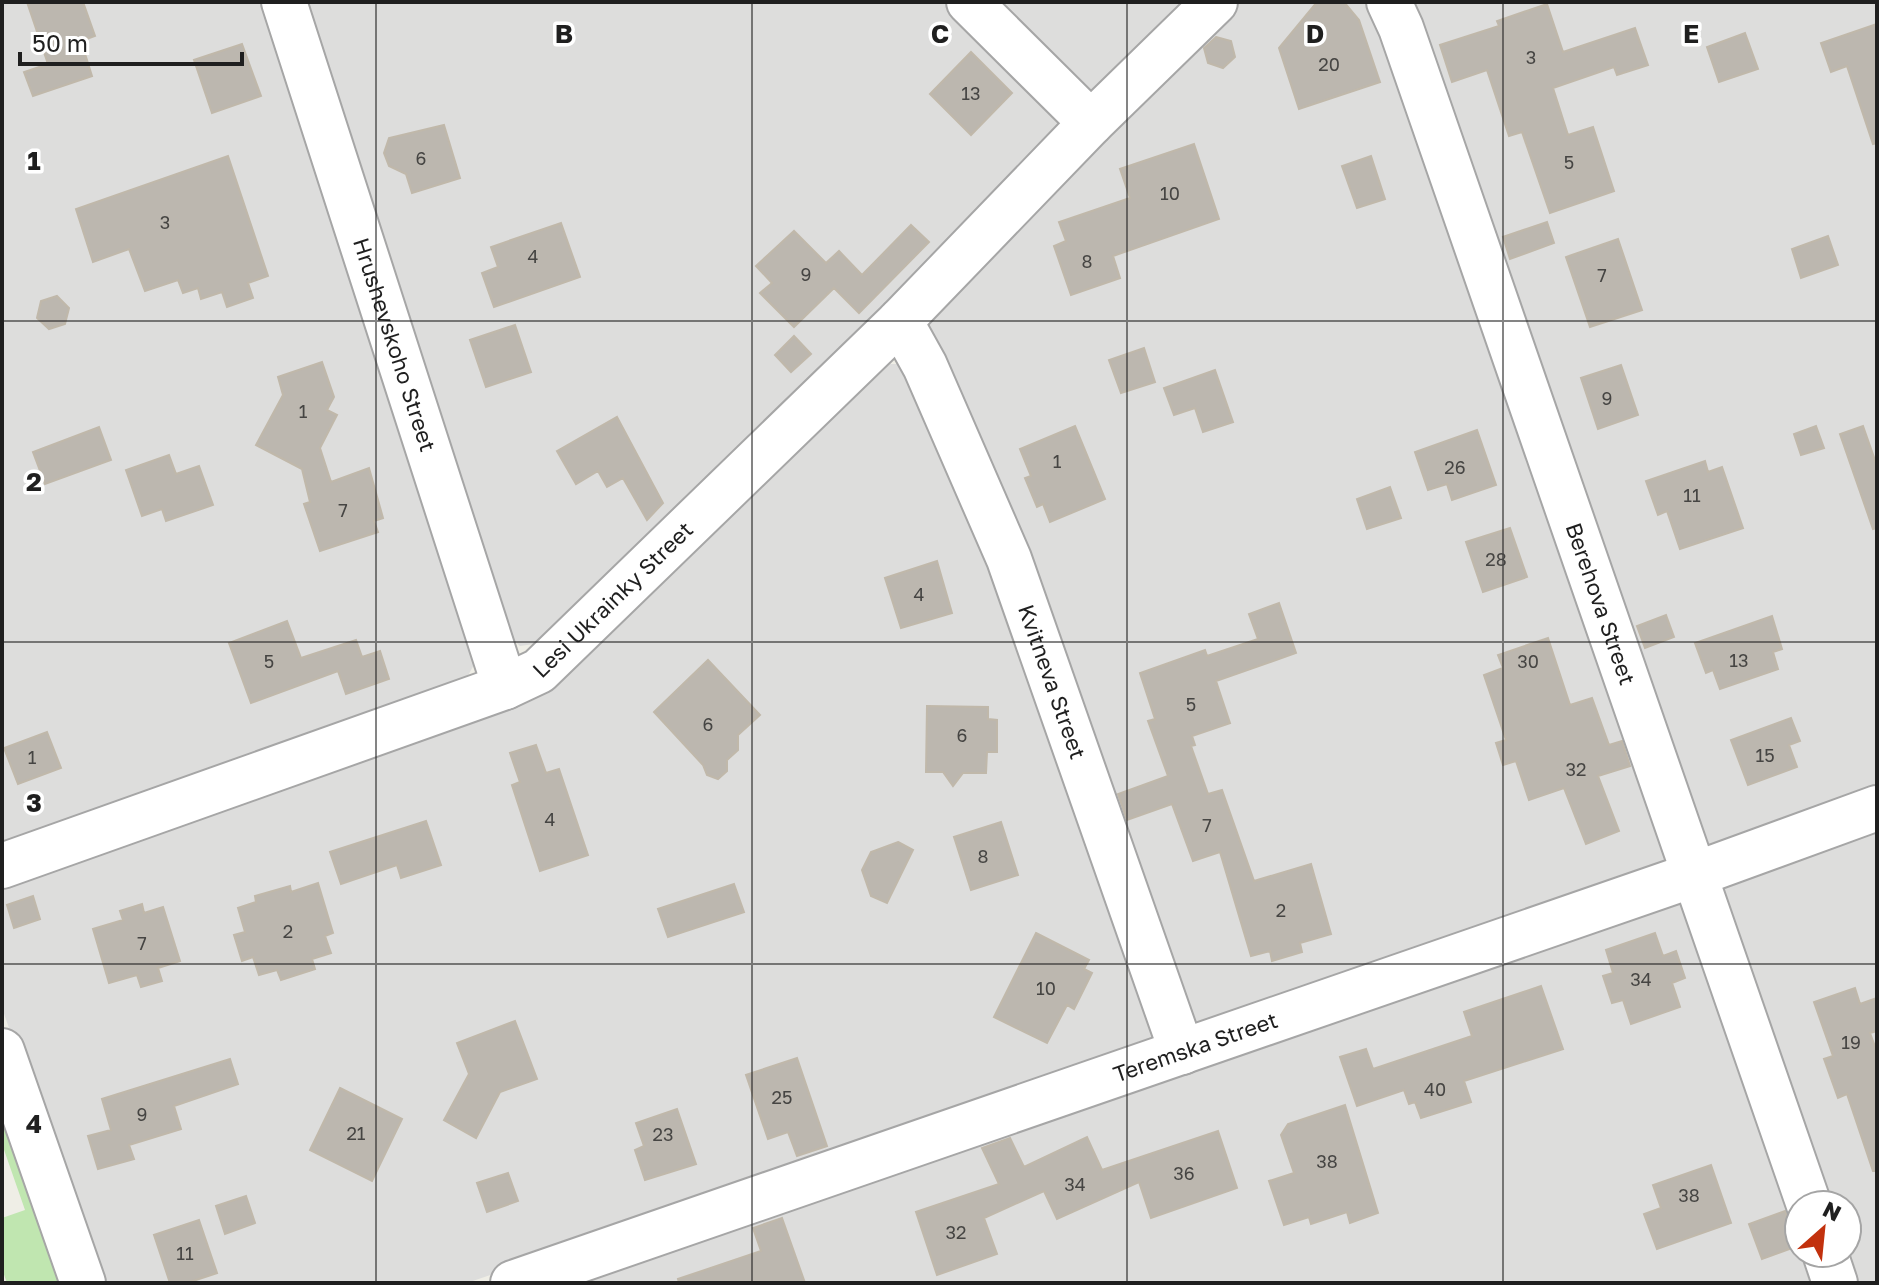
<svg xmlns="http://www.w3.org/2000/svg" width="1879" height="1285" font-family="'Golos Text',sans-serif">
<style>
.residential{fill:#dddddc}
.grass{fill:#c0e6b0}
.building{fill:#bcb7af;stroke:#c0b8aa;stroke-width:2}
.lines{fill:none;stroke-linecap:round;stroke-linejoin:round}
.minor-casing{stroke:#a6a6a6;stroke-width:48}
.minor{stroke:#fff;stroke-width:44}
.grid{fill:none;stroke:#1f1f1f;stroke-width:2;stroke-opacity:0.55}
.labels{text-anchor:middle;stroke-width:7;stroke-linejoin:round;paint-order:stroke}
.number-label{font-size:18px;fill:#464543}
.street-label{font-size:22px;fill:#1f1f1f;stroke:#fff}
.grid-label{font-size:26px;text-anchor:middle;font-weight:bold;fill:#1f1f1f;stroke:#fff;stroke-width:7;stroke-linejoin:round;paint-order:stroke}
</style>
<rect width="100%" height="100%" fill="#efeee6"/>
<path class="residential" d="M2,2H268L475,663L466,679L2,847Z
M299,2H948L1052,105L1060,123L1052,142L907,290L534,644L520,646L508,635Z
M988,2H1186L1098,89L1088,94Z
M1233,2H1376L1673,863L1191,1029L926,342V314Z
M1401,2H1877V792L1703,852Z
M890,364H900L944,435L1157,1037L1148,1049L467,1283H98L2,1008V877L575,665Z
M1877,821V1283H1847V1205H1820L1716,901L1726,876Z
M1663,897L1687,903L1799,1209V1253H1814L1825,1283H553Z"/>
<path class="grass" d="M11,1119L68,1283H7L2,1269V1218L25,1210L2,1144V1122Z"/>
<path class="building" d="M27,2H83L95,36L81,41L92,76L33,96L24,72L48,64Z
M1317,2H1344L1359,20L1380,82L1299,109L1279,48Z
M1547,4L1563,52L1635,28L1648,65L1617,75L1614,67L1553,88L1568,135L1593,127L1614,191L1550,213L1522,132L1509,136L1487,70L1452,82L1440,45L1499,26L1497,21Z
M1877,24V143L1873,144L1847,66L1831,72L1821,43Z
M1745,33L1758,69L1719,82L1707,47Z
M1216,37L1231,41L1235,57L1223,68L1208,63L1204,48Z
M242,44L261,96L212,113L194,60Z
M971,52L1012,93L971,135L930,94Z
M444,125L460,178L412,193L406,174L389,166L384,153L389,138Z
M1194,144L1219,219L1113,256L1120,278L1071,295L1054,246L1066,241L1059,222L1130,198L1120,169Z
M228,156L268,276L248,283L253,298L227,307L222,292L201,299L198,288L183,293L178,280L145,291L129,249L93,262L76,209Z
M1371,156L1385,199L1357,208L1342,166Z
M1547,222L1554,243L1510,259L1503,237Z
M561,223L580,277L494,307L482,273L498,267L491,247Z
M911,225L929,242L859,313L834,288L794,327L760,293L772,283L756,266L794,231L826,263L839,251L862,275Z
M1828,236L1838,265L1801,278L1792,249Z
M1618,239L1642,310L1590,327L1566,257Z
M57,296L69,308L65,324L49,329L37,318L41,301Z
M515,325L531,372L486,387L470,340Z
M794,336L811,354L791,372L775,355Z
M1144,348L1155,382L1121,393L1109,360Z
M322,362L334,397L327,410L337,415L320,448L331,482L369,468L383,518L374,521L378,532L320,551L304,504L310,502L302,469L256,445L283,395L278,377Z
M1621,365L1638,415L1598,429L1581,378Z
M1215,370L1233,422L1203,432L1195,408L1174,415L1164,388Z
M617,417L663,503L647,520L623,478L607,487L598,471L576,484L557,451Z
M1075,426L1105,499L1050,522L1043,504L1037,507L1025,478L1031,476L1020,449Z
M1816,426L1824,448L1801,455L1794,434Z
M1863,426L1877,466V528L1873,529L1840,434Z
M99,427L111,460L45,484L33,452Z
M1477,430L1496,485L1452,500L1447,484L1428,490L1415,452Z
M169,455L176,474L199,466L213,505L166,521L162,509L142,516L126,470Z
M1705,461L1708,472L1722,467L1743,528L1680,549L1667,511L1658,515L1646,481Z
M1390,487L1401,518L1367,529L1357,499Z
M1510,528L1527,577L1483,592L1466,542Z
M937,561L952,613L901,628L885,578Z
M1279,603L1296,653L1216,681L1230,723L1192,736L1195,745L1191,746L1208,794L1222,790L1254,881L1311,864L1331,934L1300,943L1302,952L1272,961L1270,951L1251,956L1220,852L1193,861L1172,804L1127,820L1118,794L1168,776L1148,721L1155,719L1140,673L1205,650L1207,656L1258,639L1249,614Z
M1666,615L1674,637L1645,648L1637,626Z
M1772,616L1782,649L1773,652L1778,669L1720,689L1713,670L1706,673L1695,643Z
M287,621L301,658L356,640L362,657L380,651L389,679L346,694L338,671L251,703L229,643Z
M1548,638L1570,705L1592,698L1609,745L1622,741L1630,766L1598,776L1619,831L1586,844L1564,788L1529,800L1516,761L1503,765L1496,743L1506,740L1484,675L1503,668L1498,655Z
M708,660L760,715L738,735V750L727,760V771L718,779L707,775L703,765L654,712Z
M927,706L988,707V719L997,720V752H987L986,773H963L953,786L943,772H926Z
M1791,718L1800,741L1789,745L1797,767L1748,785L1731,740Z
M47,732L61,768L18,784L4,748Z
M536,745L546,773L559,769L588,855L540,871L512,785L520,782L510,753Z
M426,821L441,865L401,878L397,865L341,884L330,852Z
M1001,822L1018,875L971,890L954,837Z
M898,842L913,850L887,903L871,896L862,870L871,852Z
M318,883L333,933L325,936L331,953L312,959L315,969L281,980L277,970L259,975L253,957L242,961L234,935L245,932L238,908L256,902L255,896L290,886L291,892Z
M734,884L744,912L668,937L658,909Z
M33,896L40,919L14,928L7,905Z
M142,904L144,913L163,907L180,961L158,968L162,981L141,987L137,975L109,983L93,929L123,920L120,911Z
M1036,933L1089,960L1084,969L1092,973L1074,1009L1067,1005L1047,1043L994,1017Z
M1655,933L1663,956L1676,951L1685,978L1672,983L1680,1007L1631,1024L1623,1000L1612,1003L1603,976L1613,973L1606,950Z
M1541,986L1563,1049L1464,1081L1471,1102L1421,1118L1415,1102L1409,1104L1404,1090L1357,1106L1340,1057L1366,1049L1373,1069L1472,1036L1464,1012Z
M1855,988L1860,1004L1877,998V1031L1870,1033L1877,1052V1171H1873L1847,1094L1838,1098L1824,1059L1833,1056L1814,1002Z
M515,1021L537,1079L500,1092L476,1138L444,1120L469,1074L457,1043Z
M797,1058L827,1146L797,1156L788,1132L768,1139L746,1075Z
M230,1059L238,1084L174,1106L181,1129L129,1145L134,1159L98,1169L88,1136L111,1130L102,1099Z
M340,1088L402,1119L372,1181L310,1150Z
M1345,1105L1378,1213L1350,1223L1347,1212L1311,1224L1309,1217L1284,1225L1269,1181L1294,1173L1281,1135L1288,1124Z
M677,1109L696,1164L645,1180L635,1150L644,1146L636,1123Z
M1218,1131L1237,1188L1151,1218L1139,1182L1057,1219L1044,1191L984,1218L997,1254L937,1275L916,1212L999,1184L982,1148L1010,1138L1024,1167L1087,1137L1102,1170Z
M1711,1165L1731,1223L1657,1249L1644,1214L1661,1208L1653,1185Z
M508,1173L518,1201L487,1212L477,1183Z
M246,1196L255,1223L225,1234L216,1206Z
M1785,1211L1798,1246L1762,1259L1749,1224Z
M782,1218L805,1283H679L678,1279L761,1251L753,1228Z
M199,1220L217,1273L187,1283H170L154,1235Z"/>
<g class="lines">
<g class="minor-casing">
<g id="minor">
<path id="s1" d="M284,2L505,687"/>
<path d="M969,2L1091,123"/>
<path id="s2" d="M1389,2L1401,28L1809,1205"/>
<path id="s3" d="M900,321L925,366L1009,559L1182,1052"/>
<path id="s4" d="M2,866L505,687L539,671L900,321L1091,123L1215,2"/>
<path d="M2,1051L83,1283"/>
<path d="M1825,1253L1835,1283"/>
<path id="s5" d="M513,1283L1696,874L1877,808"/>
</g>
</g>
<use href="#minor" class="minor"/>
</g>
<path class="grid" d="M376,2V1283M752,2V1283M1127,2V1283M1503,2V1283M2,321H1877M2,642H1877M2,964H1877"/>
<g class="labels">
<g class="number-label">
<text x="1531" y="64">3</text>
<text x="1329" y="71">20</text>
<text x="971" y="100">13</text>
<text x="421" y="165">6</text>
<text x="1569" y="169">5</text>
<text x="1170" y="200">10</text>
<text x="165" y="229">3</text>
<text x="533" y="263">4</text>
<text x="1087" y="268">8</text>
<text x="806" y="281">9</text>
<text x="1602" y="282">7</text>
<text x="1607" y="405">9</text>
<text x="303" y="418">1</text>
<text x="1057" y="468">1</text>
<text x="1455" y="474">26</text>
<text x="1692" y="502">11</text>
<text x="343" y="517">7</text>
<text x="1496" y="566">28</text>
<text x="919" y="601">4</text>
<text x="1739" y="667">13</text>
<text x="269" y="668">5</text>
<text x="1528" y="668">30</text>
<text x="1191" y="711">5</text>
<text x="708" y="731">6</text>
<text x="962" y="742">6</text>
<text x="1765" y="762">15</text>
<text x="32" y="764">1</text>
<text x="1576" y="776">32</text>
<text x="550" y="826">4</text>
<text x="1207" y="832">7</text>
<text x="983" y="863">8</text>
<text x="1281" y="917">2</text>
<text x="288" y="938">2</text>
<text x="142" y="950">7</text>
<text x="1641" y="986">34</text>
<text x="1046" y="995">10</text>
<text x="1851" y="1049">19</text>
<text x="1435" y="1096">40</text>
<text x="782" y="1104">25</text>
<text x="142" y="1121">9</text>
<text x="356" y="1140">21</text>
<text x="663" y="1141">23</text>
<text x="1327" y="1168">38</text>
<text x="1184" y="1180">36</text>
<text x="1075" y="1191">34</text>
<text x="1689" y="1202">38</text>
<text x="956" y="1239">32</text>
<text x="185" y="1260">11</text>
</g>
<g class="street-label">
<text dy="8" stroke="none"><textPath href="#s1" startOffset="360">Hrushevskoho Street</textPath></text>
<text dy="8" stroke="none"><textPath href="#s4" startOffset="674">Lesi Ukrainky Street</textPath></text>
<text dy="8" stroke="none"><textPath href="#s2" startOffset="638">Berehova Street</textPath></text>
<text dy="8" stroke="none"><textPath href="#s3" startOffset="392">Kvitneva Street</textPath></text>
<text dy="8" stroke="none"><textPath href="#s5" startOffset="722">Teremska Street</textPath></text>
</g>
</g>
<g class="grid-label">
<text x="564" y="43">B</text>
<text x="940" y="43">C</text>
<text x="1315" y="43">D</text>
<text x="1691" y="43">E</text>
<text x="34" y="170">1</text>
<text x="34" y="491">2</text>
<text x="34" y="812">3</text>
<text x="34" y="1133">4</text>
</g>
<rect width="1879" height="1285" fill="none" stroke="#1f1f1f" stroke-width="8"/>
<g transform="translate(1823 1229) rotate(27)"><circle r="38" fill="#ffffff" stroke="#a5a5a5" stroke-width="2"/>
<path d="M0-6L14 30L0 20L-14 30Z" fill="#c2310d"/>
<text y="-12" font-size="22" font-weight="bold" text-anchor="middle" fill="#1f1f1f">N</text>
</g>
<path d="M20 52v12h222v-12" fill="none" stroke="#1f1f1f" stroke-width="4"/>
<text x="32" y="52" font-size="24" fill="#1f1f1f" stroke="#ffffff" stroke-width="6" paint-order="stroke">50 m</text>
</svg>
